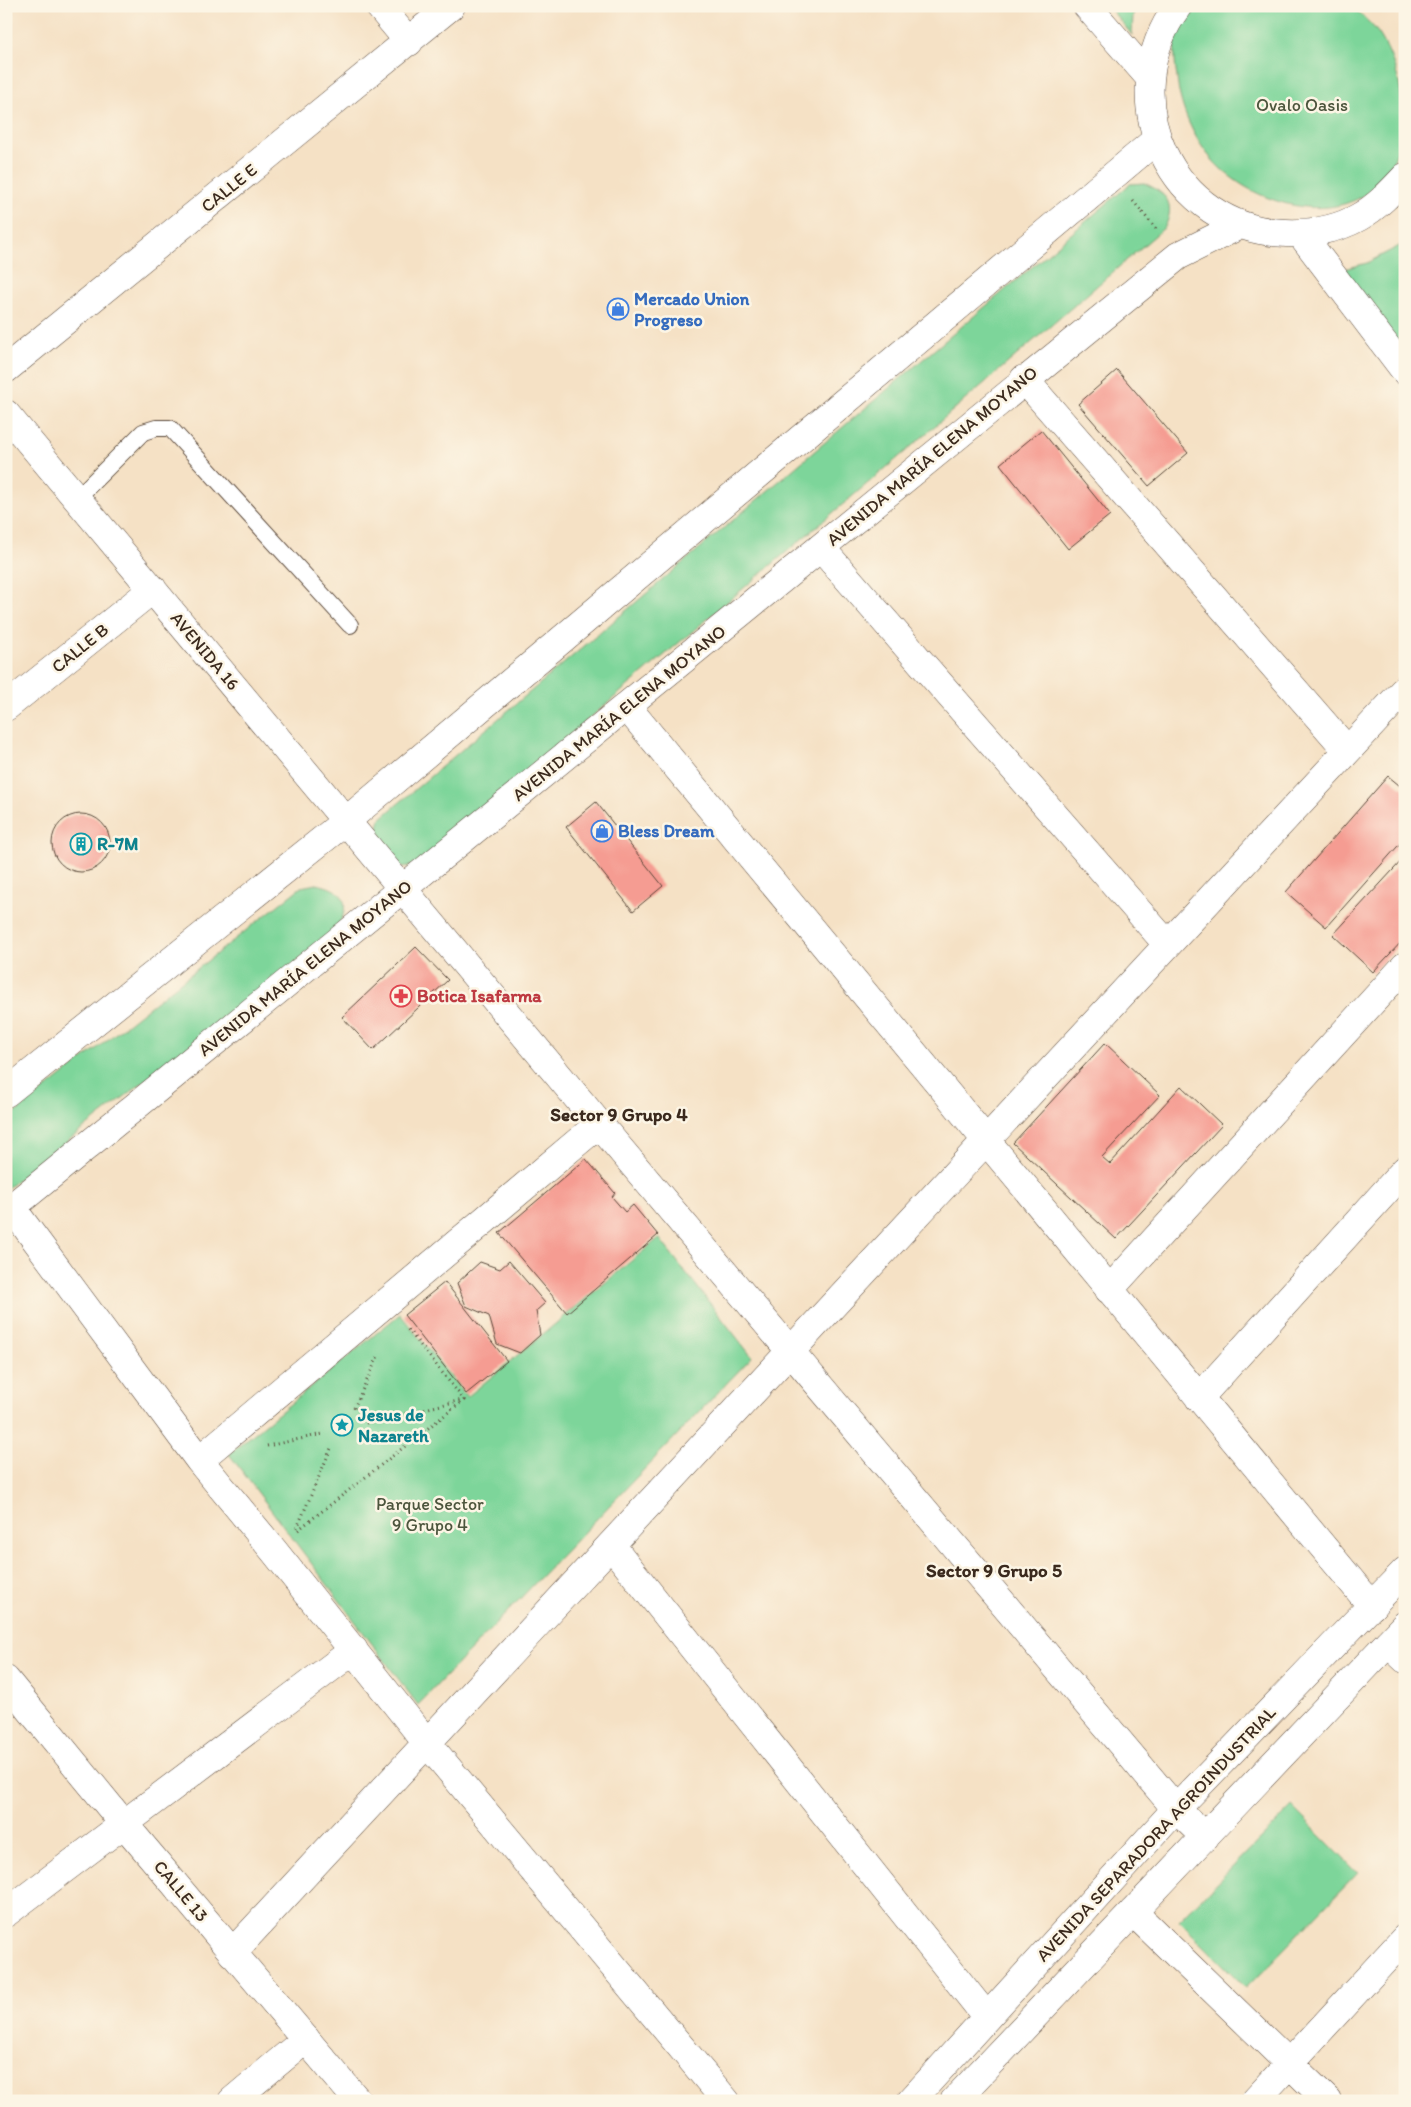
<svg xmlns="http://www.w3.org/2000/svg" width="1411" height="2107" font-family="Itim,sans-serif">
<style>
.green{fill:#7dd59a;stroke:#5c805c}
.building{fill:#f59c92}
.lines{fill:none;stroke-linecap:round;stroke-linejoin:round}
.service-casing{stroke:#574537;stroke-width:18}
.minor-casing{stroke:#574537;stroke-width:29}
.tertiary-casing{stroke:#574537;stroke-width:29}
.path{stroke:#574537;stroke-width:3;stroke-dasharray:1 4;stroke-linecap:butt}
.service{stroke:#fff;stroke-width:16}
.minor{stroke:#fff;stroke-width:28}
.tertiary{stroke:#fff;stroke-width:28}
.labels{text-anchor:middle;stroke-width:5;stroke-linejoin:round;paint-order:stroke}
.park-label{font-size:18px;fill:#4c553d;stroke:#fcf5e5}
.street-label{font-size:18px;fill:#3b2a1e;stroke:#fcf5e5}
.shop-label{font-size:18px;font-weight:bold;fill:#366cbe;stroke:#fcf5e5;text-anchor:start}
.culture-label{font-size:18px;font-weight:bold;fill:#0d838f;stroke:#fcf5e5;text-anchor:start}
.health-label{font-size:18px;font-weight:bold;fill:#be3a42;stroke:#fcf5e5;text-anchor:start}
.neighbourhood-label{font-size:19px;font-weight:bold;fill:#3b2a1e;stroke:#fcf5e5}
</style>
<rect width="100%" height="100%" fill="#fcf5e5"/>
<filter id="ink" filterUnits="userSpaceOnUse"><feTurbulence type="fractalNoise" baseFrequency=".02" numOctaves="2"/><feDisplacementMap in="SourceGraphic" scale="10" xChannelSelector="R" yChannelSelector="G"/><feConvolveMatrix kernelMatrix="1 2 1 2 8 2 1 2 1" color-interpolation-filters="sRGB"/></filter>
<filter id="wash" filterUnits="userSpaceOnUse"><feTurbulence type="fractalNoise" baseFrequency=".0096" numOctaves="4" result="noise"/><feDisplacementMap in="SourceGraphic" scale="20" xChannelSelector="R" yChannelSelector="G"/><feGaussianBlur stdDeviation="1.12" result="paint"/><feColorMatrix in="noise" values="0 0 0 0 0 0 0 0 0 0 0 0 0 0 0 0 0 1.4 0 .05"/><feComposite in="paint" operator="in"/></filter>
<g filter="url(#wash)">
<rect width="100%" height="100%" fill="#f5e1c5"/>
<path class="green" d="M1108,6H1136L1133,15L1132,35Z
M1192,6H1351L1355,9C1363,17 1373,25 1379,34C1396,60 1405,97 1402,128C1391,229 1281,224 1220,168C1196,145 1180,110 1177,78C1175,63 1173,47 1177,33C1180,24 1187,15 1192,6Z
M1144,183C1166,193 1176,203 1165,227L906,451L416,865L402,867C382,852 372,846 380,819L1130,184Z
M1405,243V361L1333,272L1367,263Z
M316,884C350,890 351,908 333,934L6,1189V1120L301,887Z
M659,1238L752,1357L418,1705L229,1454L400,1314L467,1397Z
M1292,1807L1358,1873L1246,1988L1179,1921Z"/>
<g id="blocks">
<path class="building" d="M1117,370L1188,453L1149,486L1078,404Z
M1041,430L1110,515L1068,549L1000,464Z
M1388,776L1405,790V838L1326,927L1286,892Z
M596,802L663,886L633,911L566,827Z
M52 843a29 29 0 1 1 58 0a29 29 0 1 1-58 0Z
M1405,857V938L1373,972L1333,935Z
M416,947L448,980L373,1050L342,1017Z
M1105,1043L1160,1095L1102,1157L1110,1164L1181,1086L1222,1125L1116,1239L1013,1143Z
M586,1159L615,1193L612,1197L625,1212L633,1205L658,1235L567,1313L499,1233Z
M509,1261L545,1303L536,1311L540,1335L520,1353L497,1344L489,1316L466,1306L457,1283L480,1262L500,1269Z
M445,1282L507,1361L466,1394L404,1315Z"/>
</g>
</g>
<g filter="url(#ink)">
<use href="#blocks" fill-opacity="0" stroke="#574537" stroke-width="1"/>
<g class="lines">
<g class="service-casing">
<path id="service" d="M77,498L143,432L156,428H170L350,625"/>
</g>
<g class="minor-casing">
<path id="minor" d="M379,6L409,42
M6,369L451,6
M1024,379L1347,750
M6,414L599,1124L1176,1809L1205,1837
M821,548L1167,944
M6,707L153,589
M627,707L1372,1606
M12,1208L199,1460L274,1551L427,1743L726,2101
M1109,1290L1405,966
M1199,1398L1405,1170
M199,1460L599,1124
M611,1545L986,2016
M1388,1643L1405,1659
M6,1680L124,1824L358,2101
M1133,1912L1328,2101
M6,1913L354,1650
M232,1953L1405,689
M232,2101L306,2039
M1255,2101L1405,1938"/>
</g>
<g class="tertiary-casing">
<path id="tertiary" d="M1087,6L1150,78
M1178,6C1110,98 1171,230 1286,233C1311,234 1338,229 1359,217C1377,207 1391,192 1405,177
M1301,234L1405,371
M6,1093L346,821L1157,139
M6,1212L1178,256L1240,225
M911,2101L1176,1809L1405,1571
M954,2101L1405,1625"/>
</g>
<path class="path" d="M1133,201L1157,230
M354,1408L379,1354
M366,1423L462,1400
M267,1446L323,1434
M297,1528L332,1446
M298,1530L464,1400L406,1327"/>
<use href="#service" class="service"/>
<use href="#minor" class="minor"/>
<use href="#tertiary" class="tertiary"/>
</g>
</g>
<defs>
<g id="shop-ring" transform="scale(1.125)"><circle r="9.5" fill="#fcf5e5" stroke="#3f7fe0" stroke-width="1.5"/><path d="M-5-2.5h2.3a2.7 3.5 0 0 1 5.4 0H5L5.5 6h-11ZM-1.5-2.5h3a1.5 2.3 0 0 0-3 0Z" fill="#3f7fe0"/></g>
<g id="building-ring" transform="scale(1.125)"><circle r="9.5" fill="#fcf5e5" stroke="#0f9aa8" stroke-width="1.5"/><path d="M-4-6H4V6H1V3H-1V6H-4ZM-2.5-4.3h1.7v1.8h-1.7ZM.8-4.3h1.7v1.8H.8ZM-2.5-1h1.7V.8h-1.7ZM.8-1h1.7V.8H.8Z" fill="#0f9aa8"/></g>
<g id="pharmacy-ring" transform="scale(1.125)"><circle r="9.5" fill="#fcf5e5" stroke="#e0444e" stroke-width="1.5"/><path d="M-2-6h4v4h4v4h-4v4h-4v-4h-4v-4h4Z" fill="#e0444e"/></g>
<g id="sight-ring" transform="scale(1.125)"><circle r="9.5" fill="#fcf5e5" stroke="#0f9aa8" stroke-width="1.5"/><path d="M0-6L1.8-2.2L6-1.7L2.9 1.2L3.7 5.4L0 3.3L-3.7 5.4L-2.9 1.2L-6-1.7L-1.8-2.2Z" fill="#0f9aa8"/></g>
</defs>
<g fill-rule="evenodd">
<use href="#shop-ring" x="618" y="309"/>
<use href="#shop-ring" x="602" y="831"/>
<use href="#building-ring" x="81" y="844"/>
<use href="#pharmacy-ring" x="401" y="996"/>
<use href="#sight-ring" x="342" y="1425"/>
</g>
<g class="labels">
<g class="park-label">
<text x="1302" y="111">Ovalo Oasis</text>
<text x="430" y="1510">Parque Sector<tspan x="430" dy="21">9 Grupo 4</tspan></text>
</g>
<g class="street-label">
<text transform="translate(229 188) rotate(-39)" y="6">CALLE E</text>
<text transform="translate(932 456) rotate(-40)" y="6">AVENIDA MARÍA ELENA MOYANO</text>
<text transform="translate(80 648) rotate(-39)" y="6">CALLE B</text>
<text transform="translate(205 651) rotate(50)" y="6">AVENIDA 16</text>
<text transform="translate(619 713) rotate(-39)" y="6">AVENIDA MARÍA ELENA MOYANO</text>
<text transform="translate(305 968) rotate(-39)" y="6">AVENIDA MARÍA ELENA MOYANO</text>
<text transform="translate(1156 1834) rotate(-47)" y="6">AVENIDA SEPARADORA AGROINDUSTRIAL</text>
<text transform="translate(181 1891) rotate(50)" y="6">CALLE 13</text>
</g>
<g class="shop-label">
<text x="634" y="305">Mercado Union<tspan x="634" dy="21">Progreso</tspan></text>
<text x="618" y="837">Bless Dream</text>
</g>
<g class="culture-label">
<text x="97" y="850">R-7M</text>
<text x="358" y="1421">Jesus de<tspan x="358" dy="21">Nazareth</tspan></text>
</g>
<g class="health-label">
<text x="417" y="1002">Botica Isafarma</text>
</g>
<g class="neighbourhood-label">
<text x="619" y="1121">Sector 9 Grupo 4</text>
<text x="994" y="1577">Sector 9 Grupo 5</text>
</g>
</g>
<rect width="1411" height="2107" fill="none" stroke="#fcf5e5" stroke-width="25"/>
</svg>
